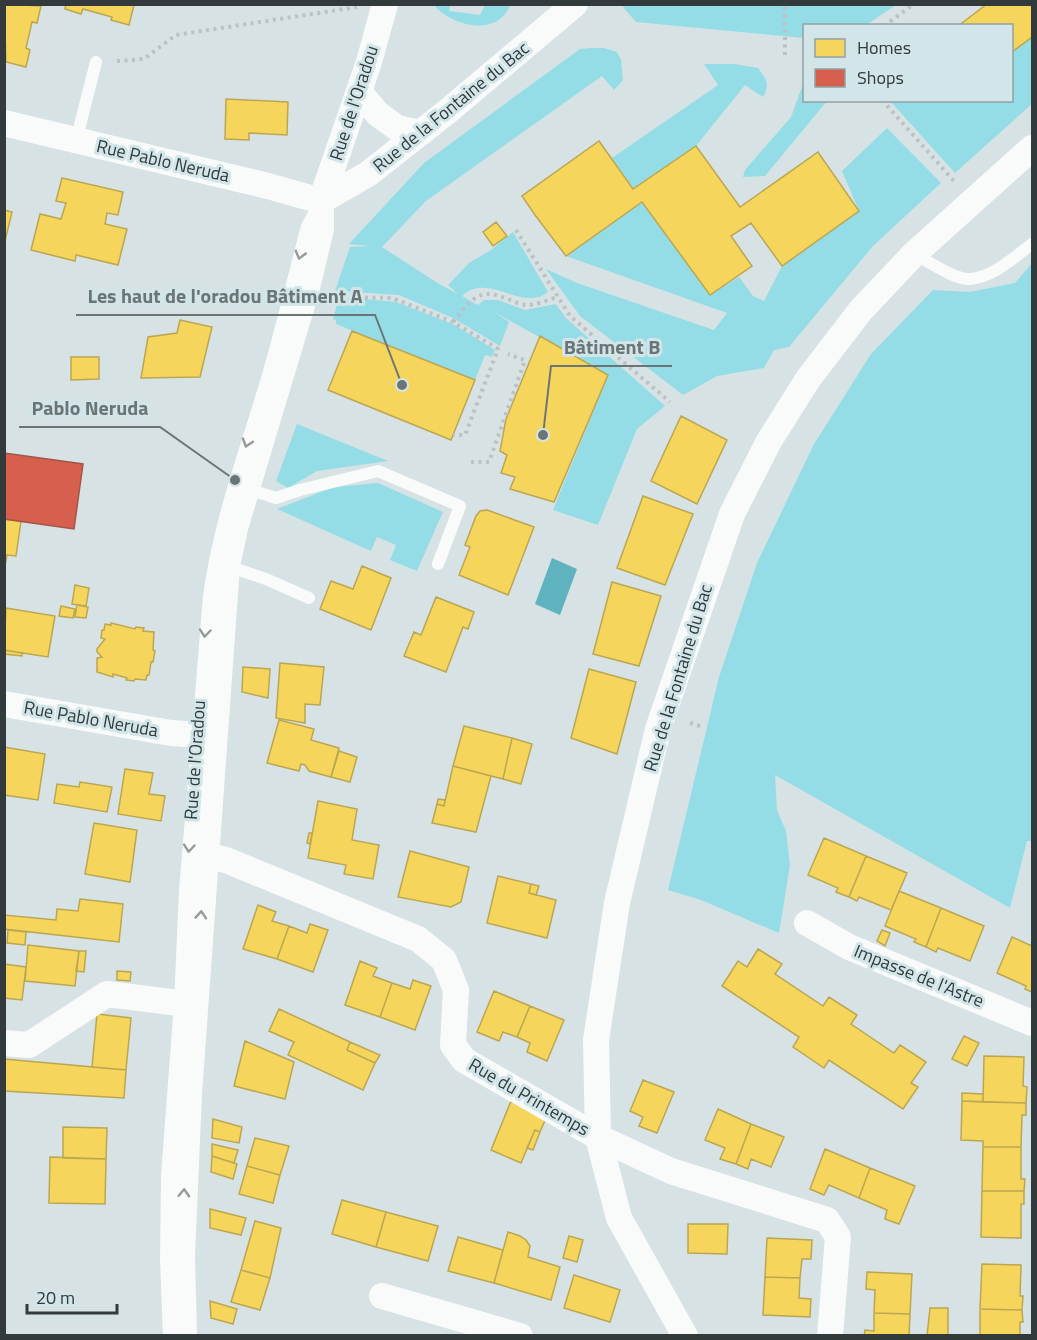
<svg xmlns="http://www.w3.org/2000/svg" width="1037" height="1340" font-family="'Titillium Web',sans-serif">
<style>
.green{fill:#95dde6}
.water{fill:#5fb3be}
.homes{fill:#f6d55c;stroke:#bba652;stroke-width:1.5}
.shops{fill:#d6604d;stroke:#a55548;stroke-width:1.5}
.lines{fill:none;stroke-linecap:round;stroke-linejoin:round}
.path{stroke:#bdc1c1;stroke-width:4;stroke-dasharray:3 4.5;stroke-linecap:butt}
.lane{stroke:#f9fbfb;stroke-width:12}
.street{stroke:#f9fbfb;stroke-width:26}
.oneway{stroke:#969a9b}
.labels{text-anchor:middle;stroke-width:6;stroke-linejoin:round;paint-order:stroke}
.street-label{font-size:18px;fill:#323a3b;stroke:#d2e6e9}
.leader{fill:none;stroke:#6c7576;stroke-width:2}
.callout-dot{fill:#6c7576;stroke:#d2e6e9;stroke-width:2}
.callout-label{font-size:20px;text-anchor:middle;font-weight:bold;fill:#6c7576;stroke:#d2e6e9;stroke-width:6;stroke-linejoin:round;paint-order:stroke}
</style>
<rect width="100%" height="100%" fill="#d7e2e4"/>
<path class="green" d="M626,4H896V5L866,25L804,26V38L636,22L623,7Z
M434,5H450L449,11L480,15L485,5H510C498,38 451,26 434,5Z
M1032,37V104L955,173L890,101L939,100L940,102L943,100H1012V52Z
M590,48H604L617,52L621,60L623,80L614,90L602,76L426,201L382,247L439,284L458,294L448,285L469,263L491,250L513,232L548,292C521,313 489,271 462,296L478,305L484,300H498L525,310L556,304L566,318L665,406L637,429L598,525L553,510L608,375L494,312L509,322L500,346L453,318L399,295L335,291L350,247L370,246L349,244L424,163L580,49Z
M704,64H735L758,68C766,79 771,83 763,97L745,85L696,146L634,189L612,158L718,85Z
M804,81V100L827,101L765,176L743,177L745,170L791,117Z
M887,128L941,183L873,246L789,347L774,350L764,368L717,376L683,395L580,316L546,269L577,283L714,330L727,313L566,256L642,202L713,293L739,277L753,296L764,301L782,266L859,211L842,171Z
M1032,263V841H1027L1010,908L775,775L777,810L786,831L790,865L779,933L701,900L668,890L719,677L757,563L814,444L871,354L933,290L970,292L1015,283Z
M343,297L396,302L453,324L495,350L492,357L485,355L475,380L336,324V320L333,319L338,301Z
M297,424L388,461L317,471L288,488L276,481Z
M378,483L443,512L417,571L390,560L396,545L377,537L371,551L277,509L334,487Z"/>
<path class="water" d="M552,558L577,569L560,615L535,604Z"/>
<path class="homes" d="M4,4L41,6L37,23L32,22L26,48L30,50L26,67L6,62Z
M66,4H133L134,5L129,25L111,20L112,17L83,9L81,14L65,9Z
M987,4H1032V37L1012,52V26H958Z
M226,99L288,102L287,135L249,133V140L225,139Z
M599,141L633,189L696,146L740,207L818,152L859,211L782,266L751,223L731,236L752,266L710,295L642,202L566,256L535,215L522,196Z
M62,178L123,192L118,215L107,213L105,224L127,229L118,265L76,255L75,261L31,250L40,214L61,219L66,203L56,201Z
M4,210L12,212L4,245Z
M496,222L507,236L493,246L483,232Z
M180,320L212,327L200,377L141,378L148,337L177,333Z
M352,331L475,380L451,440L328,390Z
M540,336L608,375L554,502L510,489L515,477L501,473L507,455L500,451L506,419Z
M71,357H99V379L71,380Z
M681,416L727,440L697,504L651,481Z
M643,496L693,514L665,585L617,568Z
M487,510L534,527L508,595L459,575L470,547L465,545L476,516L480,511Z
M4,519L21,521L16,556L7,555L4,571Z
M362,566L391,578L371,630L320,609L331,581L353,589Z
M612,582L661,596L639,666L593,654Z
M75,585L89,588L86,606L72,604Z
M436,597L474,612L468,629L463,627L446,672L404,656L414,632L421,635Z
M77,605L88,607L86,618L75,617Z
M61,606L75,609L73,618L59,616Z
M6,608L55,616L48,657L4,650Z
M111,623L135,629L136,627L144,628L143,631L154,632L153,650L155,651L153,662H151L149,675H147L146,680L135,679L134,681L126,680L127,678L113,674V677L97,672V658L102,657L97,652V649L105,639L101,638L102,630H104L105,624L111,625Z
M4,650L22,653V656L4,654Z
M280,663L324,667L320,705L305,704V723L276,718Z
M243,667L270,669L268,698L242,692Z
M589,669L636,682L617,754L571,738Z
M279,720L314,729L311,740L339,748L331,777L309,771L305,765L301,764L299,771L267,763Z
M464,726L512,738L503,779L453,766Z
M512,738L532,744L521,784L503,779Z
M4,747L45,754L38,800L4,795Z
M339,751L357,757L350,782L331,777Z
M453,766L491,776L476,832L432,823L437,804L444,806Z
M125,769L153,773L149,794L165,796L161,821L118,814Z
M80,782L112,787L107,812L54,803L57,784L79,787Z
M438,799L445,800L444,806L437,804Z
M318,801L357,809L352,840L379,845L373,879L344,874L346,865L308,858Z
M94,823L137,830L130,882L85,874Z
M309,833H312L310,844L307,843Z
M824,838L866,856L849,897L836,892L838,888L808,875Z
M410,851L469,867L461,902L451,907L398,897Z
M866,856L907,873L891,910L859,897L857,901L849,897Z
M498,876L531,884L529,893L556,900L547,938L487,923Z
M531,884L539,886L536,895L529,893Z
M899,891L941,908L926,947L914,942L916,939L885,926Z
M80,899L123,904L119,942L4,929V915L56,920L57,909L78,911Z
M258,905L276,912L272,921L289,926L277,959L243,949Z
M941,908L984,926L970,961L938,948L936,952L926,947Z
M310,924L328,930L313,972L277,959L289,926L307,933Z
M8,930L26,932L25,945L7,943Z
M882,930L890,933L885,946L877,941Z
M1012,937L1032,946V992L1025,989L1026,986L997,973Z
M28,945L79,951L75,986L25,981Z
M758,949L782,964L775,974L823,1006L829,997L857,1015L851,1024L894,1053L900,1045L926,1062L911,1083L918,1087L903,1109L829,1060L824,1068L793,1047L799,1037L722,986L738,961L747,967Z
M79,951H86L84,972L76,971Z
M360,961L377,968L373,976L392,983L380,1017L345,1005Z
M4,964L26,967L22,1000L4,998Z
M117,971L131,972L130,981L117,980Z
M413,980L431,986L415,1030L380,1017L392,983L410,989Z
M494,991L530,1006L517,1037L503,1032L499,1041L477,1032Z
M530,1006L564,1020L547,1061L527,1052L530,1043L517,1037Z
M279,1009L350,1042L347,1050L375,1063L363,1090L288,1055L294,1042L269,1031Z
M97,1014L131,1018L126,1070L92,1067Z
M964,1036L979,1043L967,1066L952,1059Z
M245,1041L294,1062L285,1099L234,1086Z
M350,1042L380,1055L375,1063L347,1050Z
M984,1056L1024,1057L1023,1086L1027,1087L1026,1103L983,1102Z
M4,1059L126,1070L124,1098L4,1091Z
M643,1080L674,1092L657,1133L639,1126L643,1117L630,1111Z
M962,1093L983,1094V1102L962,1101Z
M511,1101L546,1118L540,1132L535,1130L521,1163L491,1150Z
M962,1101L1026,1103V1115H1022L1021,1147H983V1141L961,1140Z
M718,1109L751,1124L736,1164L720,1159L725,1148L705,1140Z
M213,1119L242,1127L239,1143L212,1138Z
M751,1124L784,1137L771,1167L751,1159L748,1169L736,1164Z
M63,1127L107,1128L106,1159L63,1158Z
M535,1130L540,1132L533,1150L527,1148Z
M255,1138L289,1146L280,1175L247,1166Z
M212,1144L238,1150L234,1163L212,1156Z
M983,1147H1021V1179H1025L1024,1191H982Z
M825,1149L870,1168L859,1198L829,1185L824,1195L810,1189Z
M212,1156L237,1164L233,1179L211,1172Z
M50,1157L106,1159L105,1204L49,1203Z
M247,1166L280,1175L273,1203L239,1194Z
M870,1168L915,1186L899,1224L885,1219L887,1210L859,1198Z
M982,1191H1024V1204H1021V1238L981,1237Z
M342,1200L386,1212L376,1247L332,1234Z
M210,1209L246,1218L241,1235L210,1228Z
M386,1212L438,1226L428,1261L376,1247Z
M255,1221L281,1228L270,1278L241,1270Z
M688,1224H728L727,1254L688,1253Z
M508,1232L520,1236L526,1240L530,1246L528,1257L560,1267L551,1300L494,1283Z
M569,1236L583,1240L577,1262L563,1258Z
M458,1237L503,1250L494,1283L448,1271Z
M767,1238L812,1240L811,1259H802L800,1278L765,1277Z
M982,1264L1021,1265L1020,1296H1023L1022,1310L980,1309Z
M241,1270L270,1278L260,1310L231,1302Z
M867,1272L912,1274L910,1314L874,1313L875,1290L866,1289Z
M574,1275L620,1290L610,1322L564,1308Z
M765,1277L800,1278L799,1298L811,1299L810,1317L763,1315Z
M210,1301L237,1309L233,1324L211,1318Z
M930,1308H948V1336H927Z
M980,1309L1022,1310L1023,1322H1020V1336H980Z
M874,1313L910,1314L909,1336H864L865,1330L874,1331Z"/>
<path class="shops" d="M4,453L83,464L74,529L4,519Z"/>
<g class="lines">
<path class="path" d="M884,26L914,4
M785,55V4
M117,61L144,59L176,35L357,7
M882,100L954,181L956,179
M516,230L570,316L670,402
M335,297L392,298L453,322L498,349L465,435H453
M453,322C468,304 477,287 502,297C509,299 518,304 525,305C535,306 547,300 557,297
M471,462H489L525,360L508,354
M690,723L703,727"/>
<path class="lane" d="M76,141L96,62
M914,254C928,261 955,280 970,279C994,277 1014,257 1032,244
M248,489L276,498L300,490L378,471L460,506L438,564
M227,566L266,579L309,598
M169,1336L166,1260L167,1176L180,1003L185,891L209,596C219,523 244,455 265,385C281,332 293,279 307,226L316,210"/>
<path class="street" d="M359,92L378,114L397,128L421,133
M4,123L268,186L321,201
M321,201L368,174L448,111L575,4
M4,704L171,733L214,736
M205,855L226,860L418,939L444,960L456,990L453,1045L464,1060L598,1137L671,1171L827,1220L838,1237L830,1336
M807,923L849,947L1032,1023
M4,1043L29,1045L107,994L195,1005
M382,1296L520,1336
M184,1336L182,1256L189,1094L227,566L235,528L306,292L321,229V201L369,62L385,4
M685,1336L619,1218L598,1137L596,1040L617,903L658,729L732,514L769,441L808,379L861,310L914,254L1032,148"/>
</g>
<defs><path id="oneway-chevron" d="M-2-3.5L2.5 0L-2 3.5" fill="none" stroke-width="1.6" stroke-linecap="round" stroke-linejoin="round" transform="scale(1.5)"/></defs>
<g class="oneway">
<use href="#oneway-chevron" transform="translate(300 255) rotate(105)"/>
<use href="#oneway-chevron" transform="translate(247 443) rotate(108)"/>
<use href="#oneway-chevron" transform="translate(205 633) rotate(95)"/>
<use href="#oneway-chevron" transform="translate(189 848) rotate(95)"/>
<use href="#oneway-chevron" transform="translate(201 915) rotate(-86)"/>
<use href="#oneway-chevron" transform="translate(184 1193) rotate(-88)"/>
</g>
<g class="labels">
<g class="street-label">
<text transform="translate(354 103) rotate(-72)" y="6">Rue de l'Oradou</text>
<text transform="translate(451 107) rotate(-39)" y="6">Rue de la Fontaine du Bac</text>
<text transform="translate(163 161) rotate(13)" y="6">Rue Pablo Neruda</text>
<text transform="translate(678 678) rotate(-73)" y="6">Rue de la Fontaine du Bac</text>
<text transform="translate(91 719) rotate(10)" y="6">Rue Pablo Neruda</text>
<text transform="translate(195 760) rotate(-86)" y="6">Rue de l'Oradou</text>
<text transform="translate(919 976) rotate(22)" y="6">Impasse de l'Astre</text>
<text transform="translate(529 1097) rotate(30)" y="6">Rue du Printemps</text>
</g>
</g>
<path class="leader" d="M402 385L375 315H76M543 435L551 366H672M235 480L160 427H19"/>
<g class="callout-dot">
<circle cx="402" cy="385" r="6"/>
<circle cx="543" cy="435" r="6"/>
<circle cx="235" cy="480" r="6"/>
</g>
<g class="callout-label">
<text x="225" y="303">Les haut de l'oradou Bâtiment A</text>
<text x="612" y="354">Bâtiment B</text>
<text x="90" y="415">Pablo Neruda</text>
</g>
<rect width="1037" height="1340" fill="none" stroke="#323a3b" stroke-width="12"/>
<rect x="803" y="24" width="210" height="78" fill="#d2e6e9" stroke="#92a1a3" stroke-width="1.5"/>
<rect x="815" y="39" width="30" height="18" fill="#f6d55c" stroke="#92a1a3" stroke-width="1.5"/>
<text x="857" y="54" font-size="18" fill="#323a3b">Homes</text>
<rect x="815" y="69" width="30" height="18" fill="#d6604d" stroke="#92a1a3" stroke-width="1.5"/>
<text x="857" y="84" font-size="18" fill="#323a3b">Shops</text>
<path d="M27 1304v9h90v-9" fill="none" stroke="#323a3b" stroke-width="3"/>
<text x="36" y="1304" font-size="18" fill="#323a3b" stroke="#d2e6e9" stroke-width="4.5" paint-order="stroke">20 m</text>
</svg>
